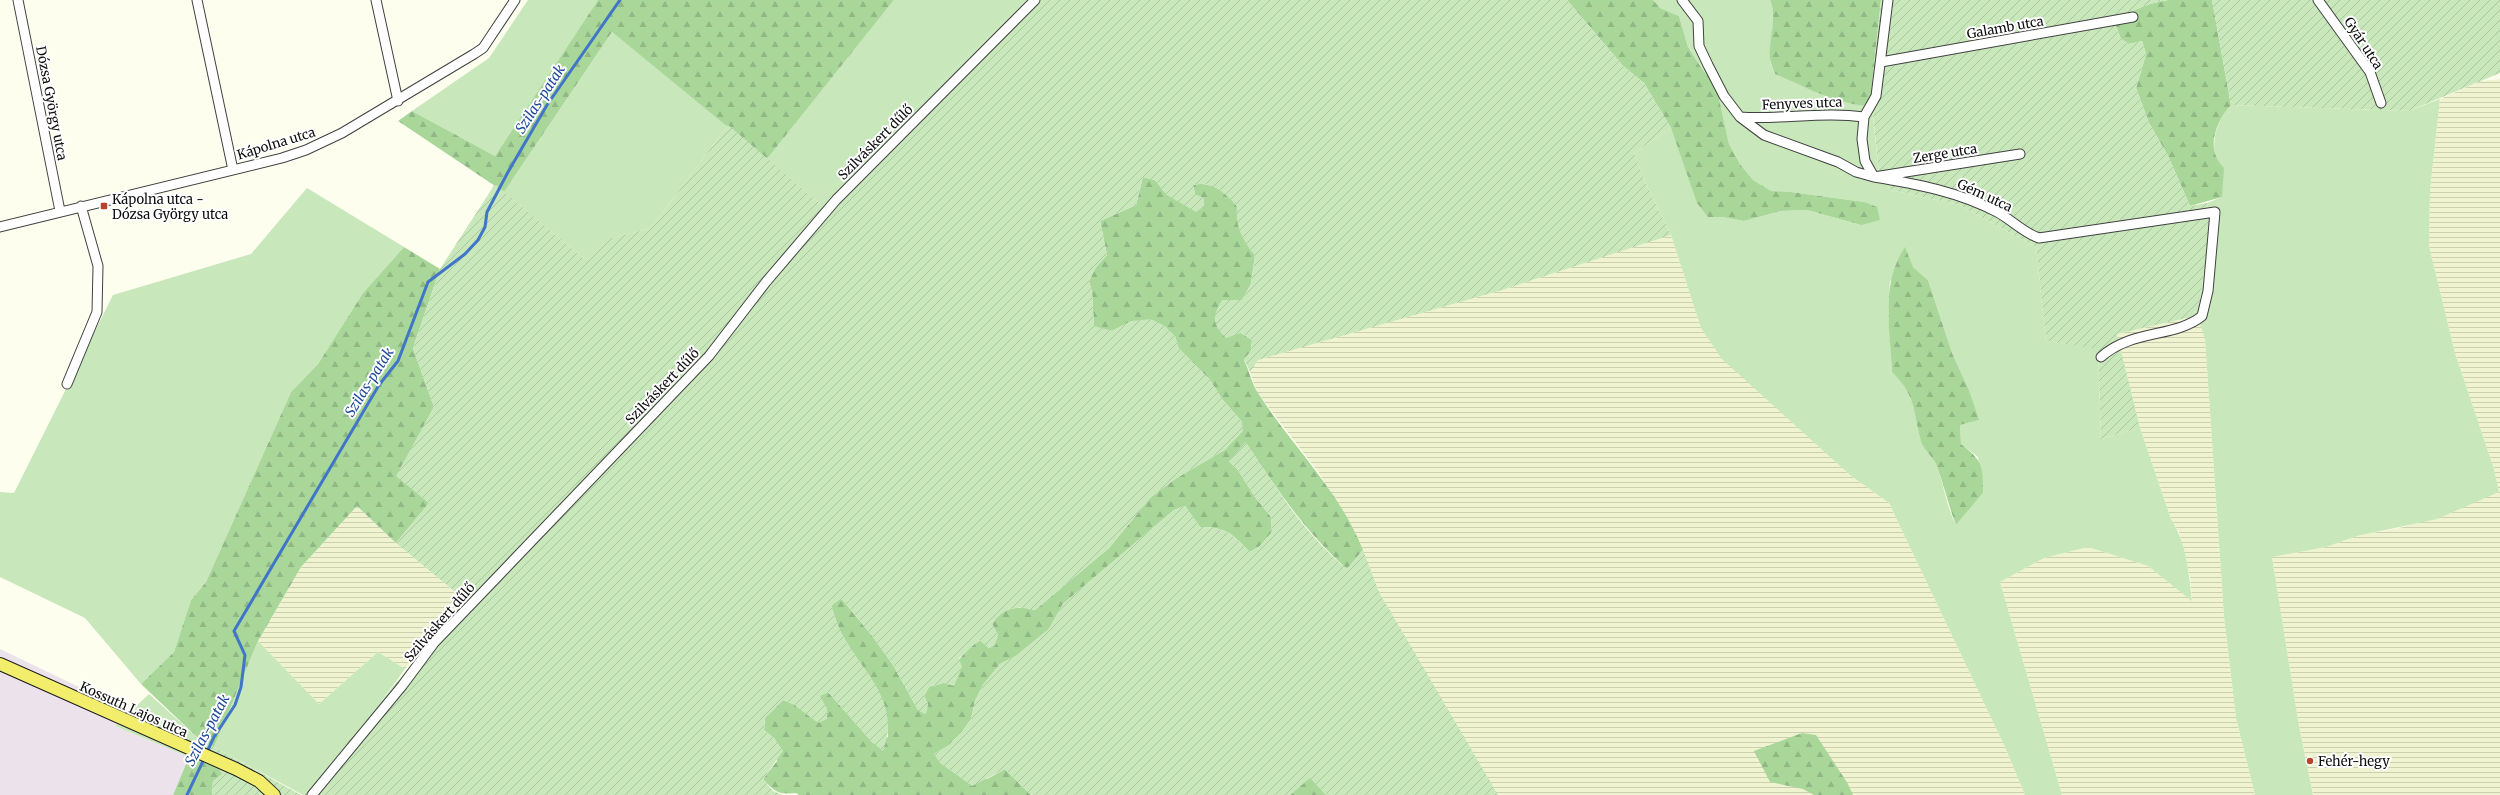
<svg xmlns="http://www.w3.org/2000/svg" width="2500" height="795" font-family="Merriweather,serif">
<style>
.industrial{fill:#ece2eb}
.farmland{fill:url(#farmland-rules)}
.grass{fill:#c8e7ba;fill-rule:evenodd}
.forest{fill:url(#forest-firs)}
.garden{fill:url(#garden-furrows)}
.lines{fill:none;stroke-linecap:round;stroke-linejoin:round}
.stream{stroke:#4075c7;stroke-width:3}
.minor-casing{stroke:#414141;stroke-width:11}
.major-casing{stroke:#1f1f1f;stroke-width:14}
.minor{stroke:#fff;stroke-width:9}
.major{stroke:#f2ee6b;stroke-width:12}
.poi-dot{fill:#b8422b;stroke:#fff;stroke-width:1.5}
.labels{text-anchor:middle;stroke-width:4;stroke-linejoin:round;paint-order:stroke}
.street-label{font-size:13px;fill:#0e0e0e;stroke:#fff}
.poi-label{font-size:13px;fill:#0e0e0e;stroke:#fff;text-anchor:start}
.water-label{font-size:14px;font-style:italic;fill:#1c499a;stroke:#fff}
</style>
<defs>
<pattern id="farmland-rules" width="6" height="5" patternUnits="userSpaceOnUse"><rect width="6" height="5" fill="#eff3d0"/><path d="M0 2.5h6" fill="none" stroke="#cccfb1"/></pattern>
<pattern id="forest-firs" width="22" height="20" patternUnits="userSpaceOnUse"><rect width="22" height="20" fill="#a9d79a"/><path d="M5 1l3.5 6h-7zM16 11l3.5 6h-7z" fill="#90b784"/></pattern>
<pattern id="garden-furrows" width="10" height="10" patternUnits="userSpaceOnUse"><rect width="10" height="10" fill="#c8e7ba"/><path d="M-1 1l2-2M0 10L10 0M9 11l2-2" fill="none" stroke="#abc59f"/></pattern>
</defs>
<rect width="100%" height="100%" fill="#fefeef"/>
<path class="industrial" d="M0,649L129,711L115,726L189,757L173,795H0Z"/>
<path class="farmland" d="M2500,79V795H2313L2299,726L2272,557L2326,547L2357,536L2404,527L2499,492L2494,469L2455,353L2429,246L2430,190L2440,99L2481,81Z
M1671,235L1701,328L1762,394L1850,475L1889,503L2005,747L2025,795H1498L1494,791L1379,592L1357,536L1319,473L1257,392L1250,372L1258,360L1502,290Z
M2191,317L2200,324L2205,338L2224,616L2236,718L2255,795H2062L2000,582L2044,558L2088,547L2148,566L2192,600L2190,577L2179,532L2171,519L2140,428L2117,334Z
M357,506L396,543L465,600L405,669L378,652L319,704L258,641L301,567Z"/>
<path class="grass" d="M528,0H598L495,156L412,111L489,58Z
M894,0H1026L818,202L767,159Z
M1653,0H1770C1778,18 1769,39 1770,58C1770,63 1773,69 1775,74L1872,106L1879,175L1891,190L1959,205L2036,247L2046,341L2098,348L2101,439L2140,428L2171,519C2186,542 2189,573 2192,601L2148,566L2088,547L2044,558L2000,582L2062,795H2025L2005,747L1889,503L1850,475L1722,359L1701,328L1671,235L1646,184L1634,153L1671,128L1688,173L1708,217H1722L1744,221L1781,211L1807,210L1861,225L1864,202L1791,192L1770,191L1753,180L1740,164L1729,144L1716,85L1702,69L1688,47L1679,16L1660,8ZM1913,267L1928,280L1952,353L1969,390L1978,420L1960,425L1961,444L1978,457L1983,493L1956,525C1946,506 1944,484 1936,464C1932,456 1923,449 1921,440C1912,408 1917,398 1892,372L1888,310L1890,281Z
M612,32L728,125L651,228L601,241L584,259L504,192Z
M2440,99L2430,190L2429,246L2455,353L2494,469L2499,492L2437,519L2357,536L2326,547L2272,557L2299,726L2313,795H2255L2236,718L2224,616L2205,339L2200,324L2191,317L2199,307L2210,231L2207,203L2222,197C2216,161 2204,136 2231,105L2409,111Z
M307,188L404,247L363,293L318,364L291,392L206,582L191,600L174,652L141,684L85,618L0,577V492L14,493L113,295L251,254Z
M258,641L319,704L378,652L405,669L358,733L303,795L214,747Z
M149,694L198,738L189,757L115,726Z"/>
<path class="forest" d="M598,0H894L767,159L612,32L504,192L398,121L412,111L495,156Z
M1567,0H1653L1660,8L1679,16L1688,47L1702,69L1716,85L1729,144L1740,164L1753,180L1771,191L1791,192L1864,202L1877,207L1880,220L1861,225L1807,210L1781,211L1744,221L1722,217H1708L1697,203L1671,128L1644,83L1623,66Z
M1770,0H1881L1871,93L1872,106C1836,105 1807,87 1775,74C1773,69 1771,64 1770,59C1768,40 1778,18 1770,0Z
M2168,0H2212L2231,105C2215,123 2205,150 2224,168L2222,197L2190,206L2168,156L2149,123L2136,88L2146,54L2142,41L2129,44L2121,39L2115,24C2132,9 2146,4 2168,0Z
M1143,177L1155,180L1167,195L1195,194L1193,185C1208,181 1230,191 1237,207C1246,227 1237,234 1255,255L1251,284L1242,300L1241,333L1252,340L1251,351L1244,360C1249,370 1252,384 1258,393C1292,446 1339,490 1363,550L1347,569C1305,532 1277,489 1246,443L1229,461L1238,470L1255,497L1271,517L1272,532L1260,546L1250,552C1232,534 1227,527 1200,527L1185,506L1174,510L1063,604L1049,629L1016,656L1000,664L983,685L975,701L971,719L962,732L948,746L934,754L987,779L1005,769L1031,795H799L796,793C778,795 775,792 763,779L777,761L775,739L764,730L765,718L783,700L793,704L827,709L819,696L828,692L873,743L888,737C888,689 866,676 844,638C838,628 835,617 831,606L841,598L873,637L893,665L918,710L928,705L924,696L929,687L943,683C954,666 963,651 980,640L989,648L998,635L992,624C1002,608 1017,605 1035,610L1109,548L1151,497L1175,479L1226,449L1242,422L1222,399L1210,380L1178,348L1175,336L1132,321L1112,331L1094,327L1092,292L1089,281L1096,267L1107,255L1100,221L1136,205Z
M404,247L440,269L413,348L434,407L397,476L429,503L396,543L357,506L301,567L258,641L214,747L198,738L141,684L174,652L191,600L206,582L291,392L318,364L363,293Z
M1905,247L1913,267L1928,280L1952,353L1969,390L1979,420L1960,425L1961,444C1983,461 1983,466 1983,493L1956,525C1948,505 1944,484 1936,464C1932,456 1923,449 1921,441C1912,408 1917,398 1892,372C1890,330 1880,284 1905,247Z
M1802,733L1816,735L1848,784L1853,795H1814L1803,789L1770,782L1754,751Z
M189,757L217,767L223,774L213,781L212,795H173Z
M1310,777L1326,795H1290Z"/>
<path class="garden" d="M1026,0H1567L1623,66L1644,83L1671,128L1634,153L1646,184L1671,235L1502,290L1258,360L1250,372L1244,359L1251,351L1252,340L1241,333L1226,338C1212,324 1212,317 1222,300H1242L1251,284L1255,255C1242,240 1235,226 1237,206C1225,193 1211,180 1193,185L1195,194L1204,198V206L1196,212L1167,195L1155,180L1143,177L1136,205L1100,221L1107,255L1096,267L1089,281L1092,292L1094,326L1112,331L1132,321L1151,319L1165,326L1175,336L1179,348L1210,380L1222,399L1242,422L1243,431L1226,449L1175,479L1151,497L1109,548L1035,610C1017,605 1002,608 992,624L998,635L995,646L989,648L979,640L959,658L962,667L954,686L943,683L929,687L924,696L928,705L926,715L918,710L893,665L873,637L841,598L831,606C835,616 838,628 844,638C866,676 901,703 883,751L873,743L828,692L820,696L827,709V719L818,723L793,704L783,700L765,718L764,730L775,739L783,751L763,779L773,791L783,795H303C359,731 410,664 465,600L396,543L429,503L396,476L434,407L413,348L440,269L495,184L584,259L600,241L651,228L728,125L818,202Z
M1881,0H2168C2146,4 2132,9 2115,24L2121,39L2129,44L2142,41L2146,54L2136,88L2149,123L2168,156L2190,206L2207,203L2210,231L2199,307L2191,317L2117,334L2140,428L2101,439L2098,349L2046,341L2036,247L1959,205L1891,190L1879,175L1871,93Z
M2212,0H2500V73L2409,111L2231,105Z
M1246,442C1276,488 1304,534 1347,569L1363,550L1379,592L1498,795H1326L1310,778L1290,795H1031L1005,769L972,786L940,763L934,754L948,746L962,732L971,719L975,701L983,685L1000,664L1016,656L1049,629L1063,604L1174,510L1185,506L1200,527C1227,527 1231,534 1250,552L1260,546L1272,532L1271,517L1255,497L1238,470L1229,461Z
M198,738L301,795H212L213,781L222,774L217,767L189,757Z"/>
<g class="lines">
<path class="stream" d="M206,754L214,737L235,705L241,687L245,655L234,631L379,385L398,361L428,282L465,254L478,240L485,227L487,212L508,172L547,105L620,0
M187,795L204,759"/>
<g class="minor-casing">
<path id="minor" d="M18,0L60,211
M197,0L233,170
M376,0L398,101
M1682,0L1698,21L1699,46L1708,65L1724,96L1740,117L1764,135L1838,162L1856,172L1874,177L2020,154
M1888,0L1876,96L1864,117L1862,139L1865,161L1874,177C1917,184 1959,192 1997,212C2012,220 2024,233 2039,238L2215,212L2208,291L2202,316C2175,338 2132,329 2101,357
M2318,0L2370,72L2381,103
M1881,62L2133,17
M1740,117C1782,120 1823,111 1864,117
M0,227L282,158L306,150L342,133L474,54L483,48L515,0
M67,384L97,312L98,266L81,206
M312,795L402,686L434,643L709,356L766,282L836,200L1035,0"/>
</g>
<g class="major-casing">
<path id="major" d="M0,664L236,769L259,781L274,795"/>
</g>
<use href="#minor" class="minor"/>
<use href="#major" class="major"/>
</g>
<g class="poi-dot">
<rect x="100" y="202" width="8" height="8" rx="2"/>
<circle cx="2310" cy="761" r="4"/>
</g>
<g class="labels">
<g class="street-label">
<text transform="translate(2005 27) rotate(-10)" y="5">Galamb utca</text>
<text transform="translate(2364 43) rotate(57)" y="5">Gyár utca</text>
<text transform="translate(52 103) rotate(79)" y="5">Dózsa György utca</text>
<text transform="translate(1802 103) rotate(-2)" y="5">Fenyves utca</text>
<text transform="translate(875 142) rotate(-45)" y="5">Szilváskert dűlő</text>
<text transform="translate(276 143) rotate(-17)" y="5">Kápolna utca</text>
<text transform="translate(1945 153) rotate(-9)" y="5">Zerge utca</text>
<text transform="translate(1985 195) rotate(25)" y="5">Gém utca</text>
<text transform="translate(662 386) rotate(-46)" y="5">Szilváskert dűlő</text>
<text transform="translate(439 622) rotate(-49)" y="5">Szilváskert dűlő</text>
<text transform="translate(134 709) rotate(24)" y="5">Kossuth Lajos utca</text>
</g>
<g class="poi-label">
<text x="112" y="204">Kápolna utca -<tspan x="112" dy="15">Dózsa György utca</tspan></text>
<text x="2318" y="766">Fehér-hegy</text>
</g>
<g class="water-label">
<text transform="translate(540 99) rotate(-57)" y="5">Szilas-patak</text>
<text transform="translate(369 382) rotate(-58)" y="5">Szilas-patak</text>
<text transform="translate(207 730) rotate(-62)" y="5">Szilas-patak</text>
</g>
</g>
</svg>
